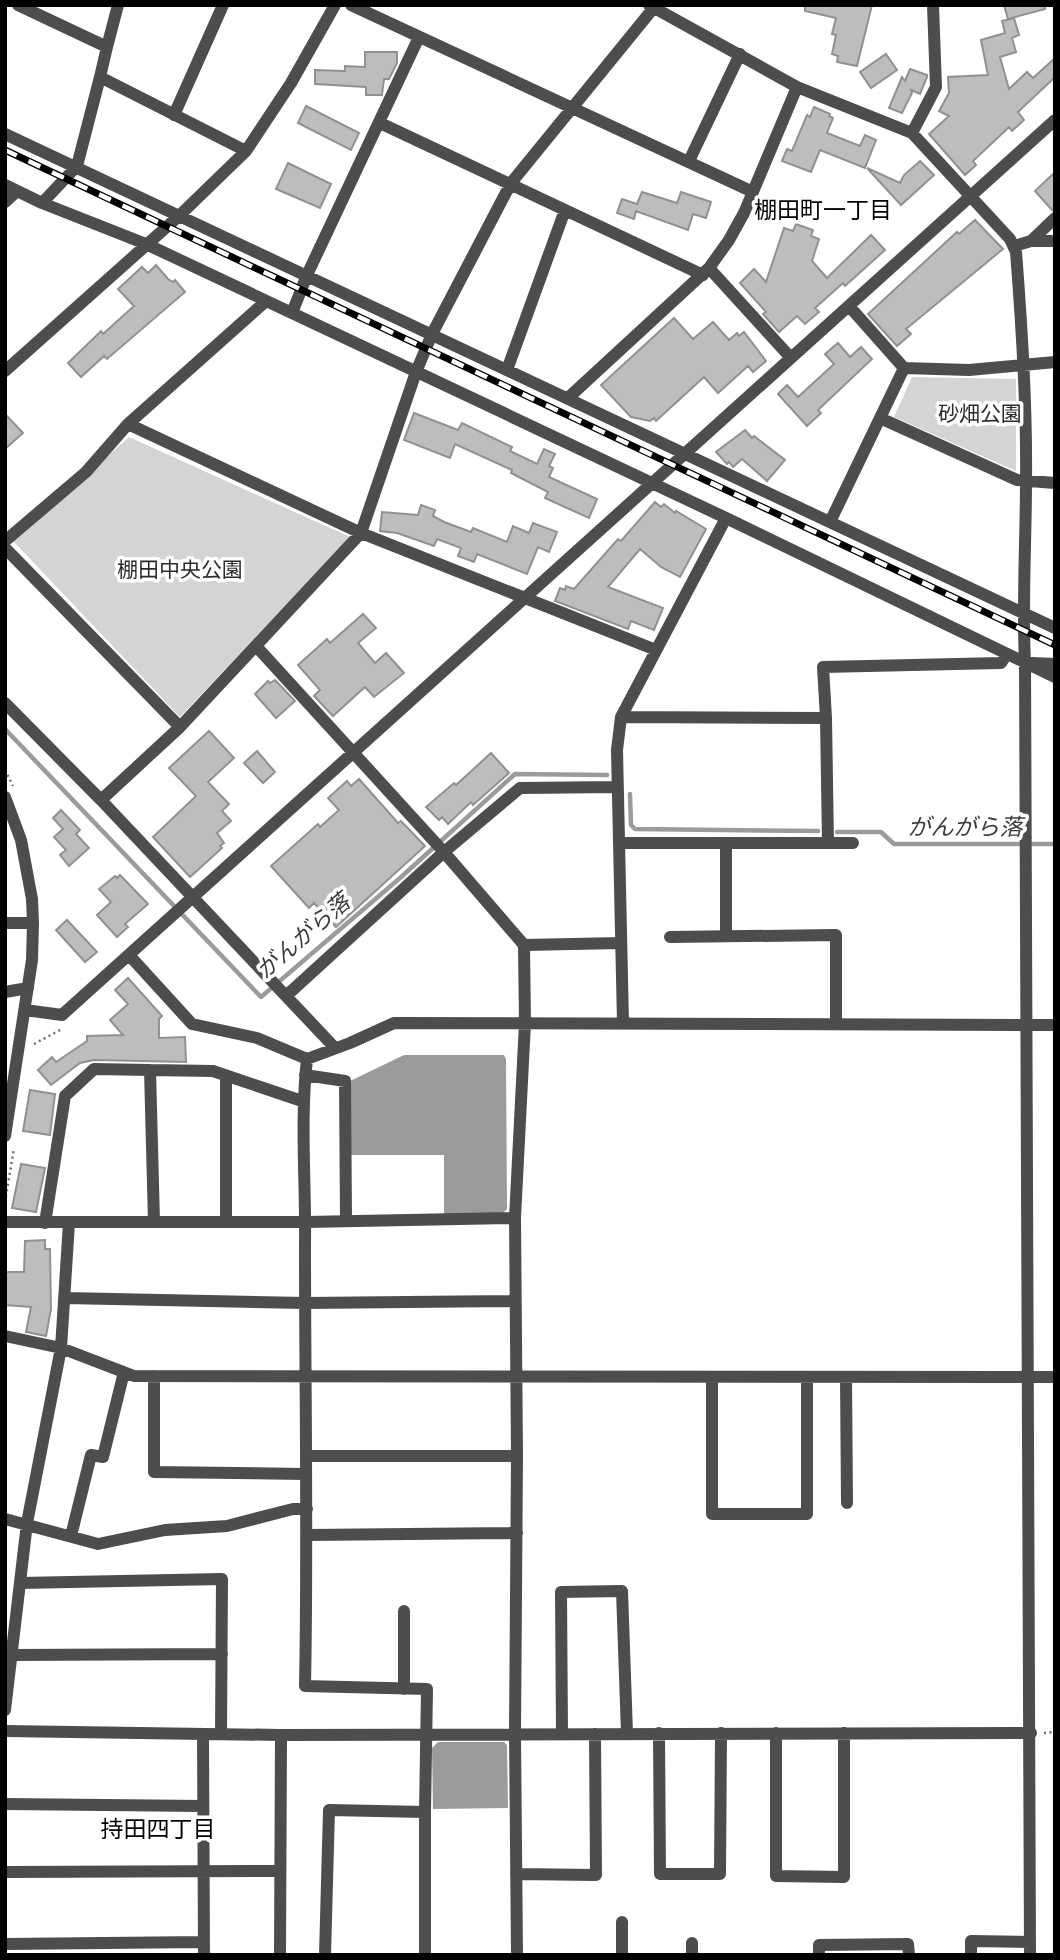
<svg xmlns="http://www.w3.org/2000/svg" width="1060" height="1960" font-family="Overpass,'Noto Sans JP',sans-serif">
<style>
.green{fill:#d4d4d4}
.water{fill:#9b9b9b}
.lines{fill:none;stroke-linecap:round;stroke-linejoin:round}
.stream{stroke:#9b9b9b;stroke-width:4.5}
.building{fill:#bdbdbd;stroke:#919191;stroke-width:2}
.path{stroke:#6f6f6f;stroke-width:2.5;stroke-dasharray:2 3.5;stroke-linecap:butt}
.minor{stroke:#4d4d4d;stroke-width:12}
.rail-casing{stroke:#000;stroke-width:7}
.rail{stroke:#fff;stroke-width:4.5;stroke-dasharray:13;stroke-linecap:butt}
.labels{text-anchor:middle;stroke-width:7;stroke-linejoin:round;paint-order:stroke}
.park-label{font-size:21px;fill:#2b2b2b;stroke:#fff}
.neighbourhood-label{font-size:23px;fill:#000;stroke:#fff}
.water-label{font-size:23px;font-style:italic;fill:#3c3c3c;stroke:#fff}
</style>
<rect width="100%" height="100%" fill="#fff"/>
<path class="green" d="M912,377L1016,379V471L894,417Z
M129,437L350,537L180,717L13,541Z"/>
<path class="water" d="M404,1055H504L506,1059L507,1209L502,1214H444V1155H348V1082Z
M438,1742H504L507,1745L508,1808L433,1809L432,1748Z"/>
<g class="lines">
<path class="stream" d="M5,729L261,997L400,878L515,774L607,775
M630,794L631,825L635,829L818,831
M837,832H881L894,844H1055"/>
</g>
<path class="building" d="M805,5H872L857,66L837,62L838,56L832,54L836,35L832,34L836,18L805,11Z
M1004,5H1045V9L1008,19Z
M1014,18L1019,35L1012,38L1016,52L1000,57L1009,89L1027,72L1033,78L1055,58V77L1018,112L1024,120L1012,131L1009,127L989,146L973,161L976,165L965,175L929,134L949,116L939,111L949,93L948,77L988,75L981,40L1005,33L1002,21Z
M365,52H397V63L389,79H384L382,95H366V87L315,84V70L345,71V66L365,67Z
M886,54L897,70L871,88L860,72Z
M910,69L927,75V77L920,94L911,90L912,93L902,113L889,108L902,77L905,81Z
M306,106L359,133L351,150L298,123Z
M814,107L830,114L829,116L833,118L827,133L860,146L865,135L876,140L865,168L820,150L811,172L782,161L787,149L792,151L807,115L810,117Z
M920,161L934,175L901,205L867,168L900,183L904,175Z
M288,163L331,184L320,208L276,189Z
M1055,172V209L1052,210L1035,191Z
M642,192L677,203L681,192L711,202L706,218L693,214L688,230L636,211L634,219L617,213L622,199L637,204Z
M975,220L1003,249L906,329L911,334L897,346L868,314L957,232L959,234Z
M796,224L813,230L811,236L819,239L812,261L827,278L871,235L885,250L845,286L843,283L815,308L819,312L805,324L797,316L779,332L763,314L766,312L740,283L754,269L766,282L784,228L793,231Z
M156,265L168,279L173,282L175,280L185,292L107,359L104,356L81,377L68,363L101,331L103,334L134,306L118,289L142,267L148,273Z
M674,318L693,339L713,322L729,340L737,333L739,336L744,332L766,361L753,372L748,366L718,393L704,377L656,421L654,418L650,421L631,417L601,385Z
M838,343L850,357L861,347L872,359L818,410L821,413L807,426L778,394L787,385L798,397L834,364L825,354Z
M414,413L458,430L462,423L512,447L510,451L537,464L544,449L555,454L549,466L553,468L549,477L597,499L589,518L545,498L548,492L511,473L512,470L455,444L450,458L404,440Z
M5,414L23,433L5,449Z
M745,430L752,438L754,436L785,460L767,481L742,459L733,467L729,462L727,464L716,452Z
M655,502L661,507L664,504L675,513L676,511L706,529L680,577L661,567L640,549L608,587L663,608L654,630L631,621L628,629L555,601L560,588L565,590L566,586L574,589L618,539L621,541Z
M421,505L435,510L433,516L444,522L471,532L473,528L507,542L513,526L529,533L533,523L557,532L549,552L538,547L527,574L477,554L474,562L458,556L461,548L437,539L434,546L397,533L380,531L382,512L418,515Z
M363,614L376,628L358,643L375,663L386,653L404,673L374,697L365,687L333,716L314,696L320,690L298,665L327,639L330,643Z
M275,680L295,701L276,718L255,694L268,681L270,683Z
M209,731L234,758L208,782L229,804L222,811L231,821L217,833L224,843L220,846L222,848L190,877L153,837L196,796L169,768Z
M257,751L275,772L263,783L244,763Z
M491,753L509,773L473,805L471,802L448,824L442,817L439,820L426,807L454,783L456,785Z
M359,779L398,823L401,821L425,846L336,927L314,903L309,908L271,866L318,824L320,827L339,810L328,798L347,781L351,786Z
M61,810L80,830L76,834L89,848L69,866L60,855L66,850L54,837L63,829L53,818Z
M120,875L148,904L125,924L128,927L117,937L97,915L111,902L99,889L115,876L117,878Z
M67,920L97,952L85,962L56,930Z
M128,978L162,1016L159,1019V1038L185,1037L186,1062L94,1060L80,1063L51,1085L38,1070L52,1057L56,1062L87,1041V1036L123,1035L110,1020L128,1004L115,990Z
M30,1090L55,1094L50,1135L23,1131Z
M21,1164L45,1168L36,1212L12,1208Z
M45,1240V1249H50L51,1309L46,1336L26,1332L31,1307L5,1305V1272H24L25,1241Z"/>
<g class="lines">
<path class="path" d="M5,770L13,786
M34,1044L62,1029
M5,1202L14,1148
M1044,1733L1055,1732"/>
<path class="minor" d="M18,5L107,47L118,5
M351,5L753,192
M649,5L797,87L912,133L1010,239L1016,252C1022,328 1027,404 1026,481C1026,542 1022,602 1025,663L1030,1955
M100,77L107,47
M174,115L223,5
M380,123L703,275
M912,133L936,87L933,5
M5,134L1055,628
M689,161L740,54
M5,185L42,203L146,244L726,518L1055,677
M5,202L17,191
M42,203L77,166L100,77L246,151
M1031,241L1055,218
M1014,246L1031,241H1055
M709,268L791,358
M849,306L904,368L969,370L1055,362
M292,313L307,275L419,37
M507,370L565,210
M5,371L180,215L246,151L291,83L335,5
M568,398L709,268L729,240L744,213L797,87
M880,418L1017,480L1055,483
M128,424L361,533L656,650
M830,522L904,368
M5,541L86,472L128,424L266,301
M5,548L180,727
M256,646L443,851L524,945L525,1023L515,1218L517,1456L515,1734L517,1955
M1032,663L1055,664
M5,703L101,800L335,1048
M621,717L826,718L823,667L1001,663L1007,654
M826,718L828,843
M5,797L21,840L32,899L33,923L32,960L5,1136
M101,800L180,727L361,533L416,372L432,334L511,183L656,5
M619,843H853
M5,923H33
M726,936V843
M670,937L836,935V1024
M524,945L621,943
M129,955L192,1024L257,1038L307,1059L350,1043L394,1023L1055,1025
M5,992L28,988
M286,996L444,852L520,788L617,787
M25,1010L62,1015L1055,120
M623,1023L617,750L621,717L726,518
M307,1059C300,1121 306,1183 305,1245C305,1392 308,1539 305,1686L427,1689L425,1812L329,1810L325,1955
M305,1075L345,1081L346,1221
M226,1076V1222
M5,1222H306L515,1218
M154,1222L150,1070L213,1071L302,1101
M45,1223L65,1096L94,1069L150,1070
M65,1298L305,1303L515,1301
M5,1336L61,1348L134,1376L1055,1377
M154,1376V1472L306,1474
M712,1377V1514H807V1377
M846,1377L847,1503
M306,1456H517
M5,1519L98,1544L165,1530L227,1526L293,1509H307
M308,1535L517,1533
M71,1536L91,1455L103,1457L124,1372
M20,1583L222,1579L221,1734
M12,1655L222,1654
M404,1689V1611
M5,1710L27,1523L61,1348L69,1223
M5,1731L281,1735L1031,1733
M659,1733L660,1874H720L721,1733
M776,1733V1876L844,1877V1733
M203,1734L204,1955
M562,1734L561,1592L622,1591L627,1733
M5,1804L203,1806
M425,1812V1955
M5,1872L280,1871
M516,1874L596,1875L595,1734
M622,1922V1955
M5,1944L204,1942
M280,1955L281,1735
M692,1955V1943
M819,1955V1945L908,1944L909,1955
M971,1955V1941L1030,1942"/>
<g class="rail-casing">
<path id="rail" d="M5,150L1055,645"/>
</g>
<use href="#rail" class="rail"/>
</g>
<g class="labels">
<g class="park-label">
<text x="980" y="421">砂畑公園</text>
<text x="180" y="577">棚田中央公園</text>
</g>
<g class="neighbourhood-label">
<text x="823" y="218">棚田町一丁目</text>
<text x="158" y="1837">持田四丁目</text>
</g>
<g class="water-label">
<text x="965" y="835">がんがら落</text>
<text transform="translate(303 936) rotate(-41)" y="8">がんがら落</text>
</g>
</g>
<rect width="1060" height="1960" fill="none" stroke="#000000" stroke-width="14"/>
</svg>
